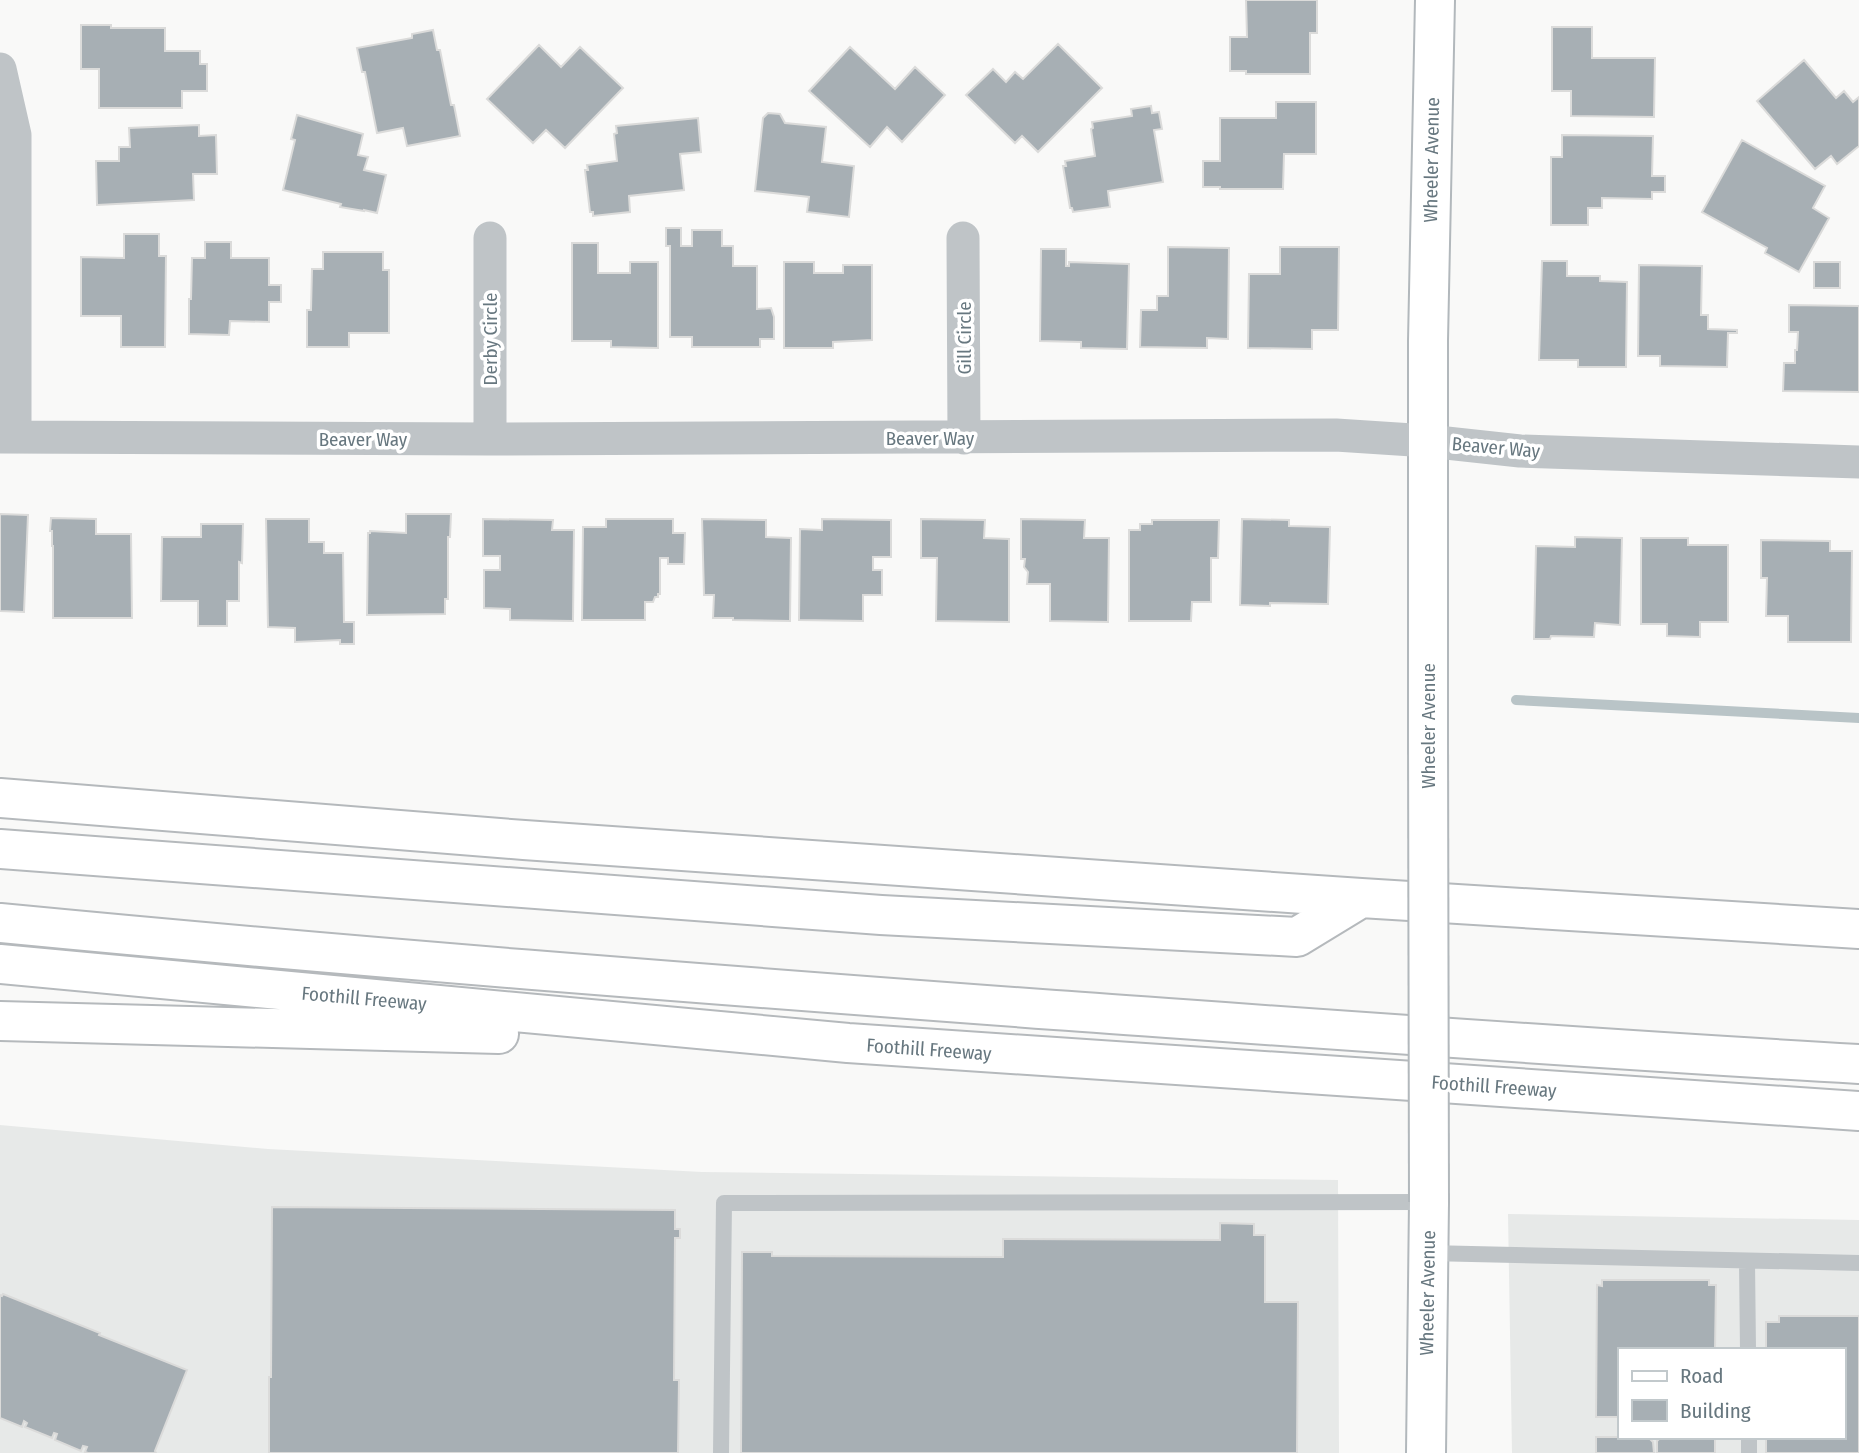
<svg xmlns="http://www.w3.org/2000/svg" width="1859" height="1453" font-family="'Fira Sans Condensed',sans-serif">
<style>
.built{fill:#e7e9e8;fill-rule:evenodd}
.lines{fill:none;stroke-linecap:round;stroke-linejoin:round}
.stream{stroke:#b9c4c7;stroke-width:10}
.building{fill:#a7afb4;stroke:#dbdbda;stroke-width:2}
.secondary-casing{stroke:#b2b8bc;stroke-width:42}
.motorway-casing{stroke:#b5b9bc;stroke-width:42}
.service{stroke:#bfc4c7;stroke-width:16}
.minor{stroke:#bfc4c7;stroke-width:33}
.secondary{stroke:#fff;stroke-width:38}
.motorway{stroke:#fff;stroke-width:38}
.secondary-bridge-casing{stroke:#b2b8bc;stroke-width:42;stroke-linecap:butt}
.secondary-bridge{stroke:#fff;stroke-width:38}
.labels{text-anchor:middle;stroke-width:7;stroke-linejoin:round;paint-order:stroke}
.street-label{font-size:19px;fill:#67777f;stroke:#fff}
</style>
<rect width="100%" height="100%" fill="#f9f9f8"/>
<path class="built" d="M0,1125L268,1149L702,1172L1338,1180L1339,1453H0Z
M1508,1214L1859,1220V1453H1512ZM1619,1350H1843V1437H1619Z"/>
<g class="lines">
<path class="stream" d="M1516,700L1859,718"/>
</g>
<path class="building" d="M1246,0H1317V33H1310V74H1246V71H1230V37H1247Z
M81,25H111V28H165V51H200V64H207V91H182V108H99V69H81Z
M1552,27H1592V58H1655L1654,117L1571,116V91H1552Z
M433,30L437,50H440L451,105H454L460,136L407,146L403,128L377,133L365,72H362L357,48L412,38V34Z
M1058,44L1102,88L1038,152L1022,136L1015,143L966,95L993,69L1006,82L1015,72L1023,79Z
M539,45L561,67L580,47L623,88L565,148L546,130L533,143L487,99Z
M850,47L895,89L915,67L945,95L902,142L887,127L870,147L809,91Z
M1804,60L1836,98L1844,91L1853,102L1859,97V146L1837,164L1831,156L1815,169L1757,101Z
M1276,102H1316V154H1284L1283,189H1220V187H1203V161H1220V118H1276Z
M1151,106L1152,113L1159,112L1162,129L1154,130L1163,182L1108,191L1110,207L1073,212L1072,208H1070L1063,166H1066L1065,161L1095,156L1091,129L1093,128L1092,122L1132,116L1131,109Z
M768,113L780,114L785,123L826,127L822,162L854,166L849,217L807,212L809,197L755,191L763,118Z
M297,115L363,134L358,155L368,157L364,170L386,175L377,213L364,210V211L340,207L341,204L283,190L295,140L291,139Z
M698,118L701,152L680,154L684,190L629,196L630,212L593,216V212H590L585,170H588L587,165L617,161L614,134L617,133L616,126Z
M199,125V136L216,135L217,174H193L194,200L97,205L96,161H119V147H130L129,128Z
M1562,135L1653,136L1652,176H1665V192H1652V199L1602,198V208H1588V225H1551V157H1562Z
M1742,140L1825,186L1813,208L1829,218L1799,272L1765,253L1767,248L1702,212Z
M666,228H681V246H692V230H722V246H733V266H757V309L771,308L774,317V339H760V347H692V337H670V246H666Z
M124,234H159V256H166L165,347H121V316H81V257L124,258Z
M205,242H231V258H269V285H281V302H269V322L230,321L229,335L189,334V299H191L192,258H205Z
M572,243H598V273H630V262H658V348L611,347V341H572Z
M1168,247L1229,248L1228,339L1207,338V348L1140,347L1141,310H1157V296H1168Z
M1280,247H1339L1338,330H1312V349L1248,348L1249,274H1280Z
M1041,249H1066V266H1069V262L1129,264L1127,349L1081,348V342L1040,341Z
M323,252H383V270H389V333H349V347H307V310H311L312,269H323Z
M1542,261H1567V276H1600V281L1627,282L1626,367H1578V360H1539Z
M784,262H814V273H843V265H872V340L833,342V348H784Z
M1814,262H1840V288H1814Z
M1639,265L1702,266L1701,315H1708V329L1737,330V333H1728L1727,367L1660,366V356H1638Z
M1789,305L1859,306V392L1783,391L1784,363H1795V350H1797L1798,332H1789Z
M0,514L28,515L24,612L0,611Z
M406,514H451L450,537H448V599H445V614L367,615L368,533H370V531L406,533Z
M51,518L96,519V534H131L132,618H53V546H52V531H50Z
M266,519H309V542H324V553H343L344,622H354V644H340V640L295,642V628L268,627Z
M483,519L553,520L552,530H574L573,621L510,620V609L484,608V570H500V556H483Z
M606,519H673V533H685L684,564H668V558H660V594H658V597H655L653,602H645V620H582L583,527H606Z
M702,519L766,520V537L791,538L790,621L733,620V618H713L714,595H704Z
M822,519L891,520V557H873V570H882V595H863V621L799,620L800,529L822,530Z
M921,519L985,520L984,538L1009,539V622L936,621L937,558H921Z
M1021,519L1085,520L1084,538H1109L1108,622L1050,621V584H1027L1028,572L1024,567L1025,559H1021Z
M1242,519L1289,520V526L1330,527L1328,604L1270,603V606L1240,605Z
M1152,520H1219L1218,558H1211V602H1192L1191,621H1129V530H1140V524H1152Z
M201,524H243L242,563L239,562V601H227V626H198V601H161L162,537H201Z
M1575,537L1622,538L1620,625L1595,623L1594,637L1551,636L1550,639H1534L1536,546L1575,547Z
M1641,538H1688V545H1728V622H1700V637L1667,636V624H1641Z
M1761,540L1830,541V551H1852L1851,642H1788V616H1766L1767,578H1761Z
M272,1207L675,1210V1229H680V1238H675L674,1380H679L678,1453H269V1377H271Z
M1220,1223L1254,1224V1235H1265V1302H1298L1297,1453H741L742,1252H772V1256L1003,1257V1239L1220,1240Z
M1602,1280H1709V1285H1716L1715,1350H1619V1417H1596L1597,1285L1602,1286Z
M3,1294L100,1333L99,1335L187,1370L155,1451L156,1453H88L85,1452L87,1447L83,1446L81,1451L55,1440L57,1434L54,1433L52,1438L25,1427L27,1423L24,1421L22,1427L0,1418V1295L2,1296Z
M1779,1316H1859V1453H1766V1437H1843V1350H1766V1322H1779Z
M1596,1437H1648L1653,1442L1654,1453H1596Z
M1661,1437H1715V1453H1657V1441Z"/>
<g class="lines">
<g class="secondary-casing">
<path id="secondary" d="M1428,736V341L1435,0
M1426,1453L1429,1202"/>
</g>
<g class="motorway-casing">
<path id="motorway" d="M0,798L524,840L1361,898L1859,929
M0,849L881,915L1297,937L1361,898
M0,923C351,957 703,984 1055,1010C1323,1029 1591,1049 1859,1064
M0,964L848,1043L1859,1111
M0,1021L499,1034"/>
</g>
<path class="service" d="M1428,1253L1859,1263
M1747,1262L1748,1350
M1749,1437V1453
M721,1453L724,1203L1429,1202"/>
<path class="minor" d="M0,69L15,135V437
M963,238L964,438
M0,437L490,439L1336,435L1428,441L1520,451L1859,462
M490,439V238"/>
<use href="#secondary" class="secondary"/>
<use href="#motorway" class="motorway"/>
<g class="secondary-bridge-casing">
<path id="secondary-bridge" d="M1428,736L1429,1202"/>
</g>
<use href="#secondary-bridge" class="secondary-bridge"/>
</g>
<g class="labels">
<g class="street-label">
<text transform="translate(1431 160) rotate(-89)" y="7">Wheeler Avenue</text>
<text transform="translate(964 338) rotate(-90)" y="7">Gill Circle</text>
<text transform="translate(490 339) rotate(-90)" y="7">Derby Circle</text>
<text x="930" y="445">Beaver Way</text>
<text x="363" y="446">Beaver Way</text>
<text transform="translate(1496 447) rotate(5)" y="7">Beaver Way</text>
<text transform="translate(1428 726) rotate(-90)" y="7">Wheeler Avenue</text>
<text transform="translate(364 998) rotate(5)" y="7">Foothill Freeway</text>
<text transform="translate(929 1049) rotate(4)" y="7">Foothill Freeway</text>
<text transform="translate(1494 1086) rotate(4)" y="7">Foothill Freeway</text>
<text transform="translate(1427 1293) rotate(-89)" y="7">Wheeler Avenue</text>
</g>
</g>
<rect x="1618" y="1348" width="228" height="91" fill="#ffffff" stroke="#c2c9cc" stroke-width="2"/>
<rect x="1632" y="1371" width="35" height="10" fill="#ffffff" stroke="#c2c9cc" stroke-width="2"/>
<text x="1680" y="1383" font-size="21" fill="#67777f">Road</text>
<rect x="1632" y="1400" width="35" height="21" fill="#a7afb4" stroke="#c2c9cc" stroke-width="2"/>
<text x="1680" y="1418" font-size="21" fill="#67777f">Building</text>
</svg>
